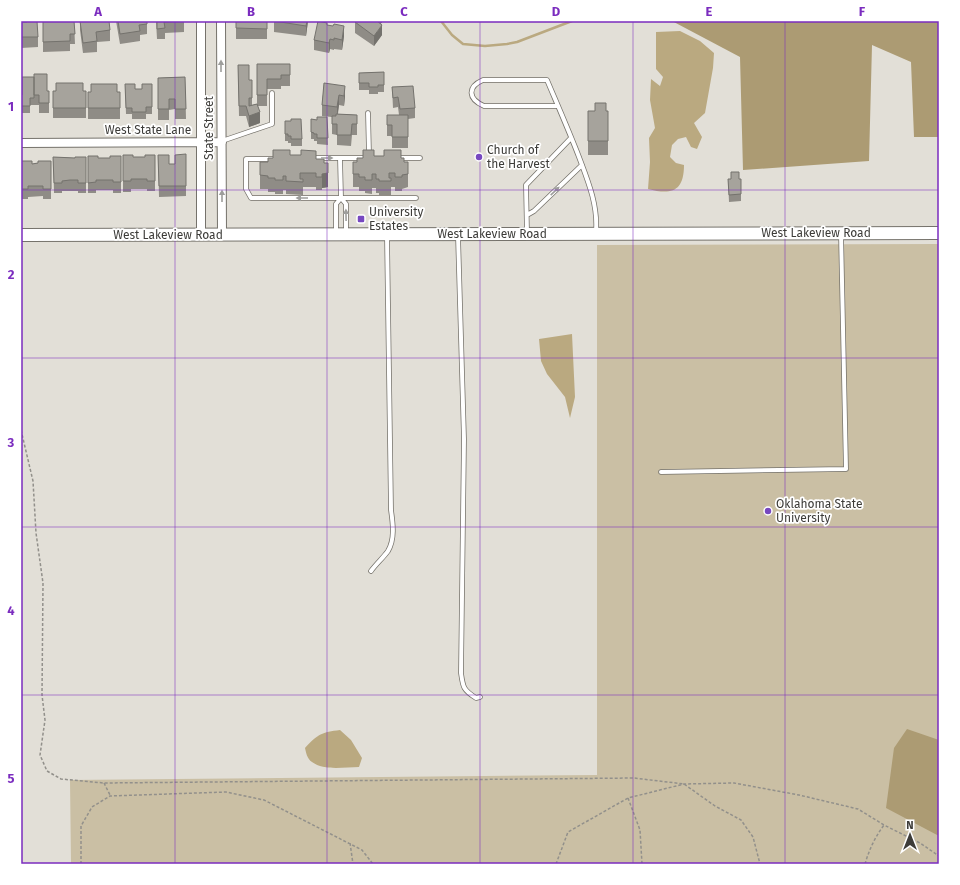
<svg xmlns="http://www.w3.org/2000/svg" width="960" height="885" font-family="'Fira Sans',sans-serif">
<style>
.green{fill:#cabfa4}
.forest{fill:#ac9b73}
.water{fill:#baa980}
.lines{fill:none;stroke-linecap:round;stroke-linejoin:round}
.stream{stroke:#baa980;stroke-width:2.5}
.lane-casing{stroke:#75726b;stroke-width:5.5}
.street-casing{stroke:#75726b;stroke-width:10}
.secondary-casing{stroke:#75726b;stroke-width:14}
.path{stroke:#92908b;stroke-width:1.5;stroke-dasharray:3 2;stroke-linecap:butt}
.lane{stroke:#fff;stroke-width:4}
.street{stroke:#fff;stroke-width:8}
.secondary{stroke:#fff;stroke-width:12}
.wall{fill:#8f8c86}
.shaded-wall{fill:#74726d}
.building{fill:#a6a39c;stroke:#74726d}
.oneway{fill:#9e9e9c}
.grid{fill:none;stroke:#7b2cbf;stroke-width:1;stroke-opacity:0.55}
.poi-dot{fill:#7748c0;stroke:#fff;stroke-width:1.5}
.labels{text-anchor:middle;stroke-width:3.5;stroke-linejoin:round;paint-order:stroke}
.street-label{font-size:12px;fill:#3d3c39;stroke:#fff}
.poi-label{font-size:12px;fill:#3d3c39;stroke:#fff;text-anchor:start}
.neatline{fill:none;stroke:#7b2cbf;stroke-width:1.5}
.grid-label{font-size:13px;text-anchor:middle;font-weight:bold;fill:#7b2cbf}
</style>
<rect width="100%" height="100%" fill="#e2dfd7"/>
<path class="green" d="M939,244V864H71L70,780L597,775V245Z"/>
<path class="forest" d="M672,21H939V137H914L911,62L872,45L869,161L743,170L740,57Z
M907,729L939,740V836L886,808L894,748Z"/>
<path class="water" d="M680,31L700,41L714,53L713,68L705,113L694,123L702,137L697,149L691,147L686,137L678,139L672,145L670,157L676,163L684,165C684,192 671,195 648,189L650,162L649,138L655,128L650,100L651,79L660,86L663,77L656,69V32Z
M572,334L575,397L570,418L565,397L547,374L541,361L539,339Z
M340,730L351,740L362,758L359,767C344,767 324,771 312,762C307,759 306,752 305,748C318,734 322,732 340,730Z"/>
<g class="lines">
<path class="stream" d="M441,21L452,35L463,44L485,46L507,44L517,42L572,21"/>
<g class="lane-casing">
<path id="lane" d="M558,106H484C468,99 467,87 483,80H547C558,106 569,131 579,157C588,181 598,205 596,231
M368,113L369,154
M222,141L272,124V93
M312,158H363
M396,158H420
M273,159H246V189L251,198H416
M341,198L346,204V234
M527,215L534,211L582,165
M336,232V204L341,198L340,158
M527,233L526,185L571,138
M458,236L464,439L461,673C463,687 463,690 476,698L480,697
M661,472L846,469L841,234
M371,571C376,564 383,558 388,551C395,539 393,524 391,510L387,236"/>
</g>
<g class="street-casing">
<path id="street" d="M201,21V234
M221,21L222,235
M21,143L222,142"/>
</g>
<g class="secondary-casing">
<path id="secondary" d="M21,235L939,233"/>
</g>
<path class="path" d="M21,430L33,481L36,533L43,583L42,695L45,720L40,755L47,771L61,779L104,783L634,778L684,784L715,806L741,820L753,837L760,864
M104,783L110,795
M628,798L640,830L642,864
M350,843L353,864
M81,864V826L92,807L110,796L226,792L264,800L362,850L373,864
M556,864L568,832L628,798L684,784L734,783L799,795L858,809L884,825L920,843L939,856
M865,864C869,850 875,837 884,825"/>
<use href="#lane" class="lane"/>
<use href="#street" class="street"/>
<use href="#secondary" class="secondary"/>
</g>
<path class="wall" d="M43,21H74L75,44H70V51L43,52Z
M80,21L110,30V41L97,42V52L83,53L80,30Z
M116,21H147V34L140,35V41L120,44Z
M156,21H184V32L165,33V39H157Z
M236,21H267V39H236Z
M274,21H308L306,36L274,32Z
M21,22L38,37V47L21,48Z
M355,22L382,35L374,46L355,33Z
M327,25L344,36L342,50L334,49V50L330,49L329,53L314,50V40Z
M257,64H290V86H281V89H267V106H258L260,123L249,127L246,116H239L238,65L249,80H252V105L257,104Z
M384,72V92H378V94H369V90H359V73Z
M185,77L186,119H175V109L169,110V120H158V78Z
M324,83L345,96L344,106L339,105L338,114L357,115V135H352L351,146L337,145V135L332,134V117L322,116V105Z
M125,84L135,89H142L152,84V114H146V119H132V114H126Z
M392,87L415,108V118L408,119V148H392V136H387V115H399L398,107L393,108Z
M47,91H49V113H39V105H30V113H21V95Z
M53,91H86V118H53Z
M88,92H120V119H88Z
M588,111H608V155H588Z
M327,117L328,145L317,144V141H314V139H311V119L317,120Z
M285,121L302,139V146H291V143H288V141H285Z
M186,154V196L159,197L158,155L169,164H175Z
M123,155L133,157H145L155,155V191H147V189H131V192H123Z
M290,155L316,159L324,163L328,187L322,188V190H316V187H303V195L286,194V190H283V194H275V192H268V189H260V162H268L273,158Z
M88,156L98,158H110L121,156V193H113V190H96V193H88Z
M374,156L401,158L404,162H408V187L402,189V191H395V187H391V195H379V193H376V188H372V194L365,193V191H359V187H353V162H357L363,158Z
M53,157L75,158L86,157V193H78V191H62V193H54Z
M21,161L32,164L38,163L51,161V199H43V196L28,197V199H21Z
M728,179H741V201L729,202Z"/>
<path class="shaded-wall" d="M307,21H308L306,36V26Z
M376,21H383L376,30Z
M382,25V35L374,46V36Z
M344,26V36L342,50V40Z
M330,39V49L329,53V43Z
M345,86V96L344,106V96Z
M339,95V105L337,117V107Z
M260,112V123L249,127V116Z
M328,163V187L322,188V174Z"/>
<path class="building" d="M27,21H37L38,37H21V22H27Z
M43,21H74L75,34H70V41L43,42Z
M80,21H109L110,30L96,32L97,41L83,43Z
M118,21H147V24L139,25L140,31L120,34Z
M157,21H184L164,22L165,28L157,29Z
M236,21H267V29L236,28Z
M274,21H307L306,26Z
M318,21L327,23V25L333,26L334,24L344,26L342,40L334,38V40L330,39L329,43L314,40Z
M356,21H377L382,25L374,36L355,22Z
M257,64H290V75H281V79H267V95H257Z
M238,65H249V80H252V98H249V106L257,104L260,112L249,116L246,106H239Z
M384,72V85H378V87H369V83H359V73Z
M34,74H47V91H49V103H39V95H34Z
M22,77H34V98H30V106H21V95H22Z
M185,77L186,109H175V99H169V109H158V78Z
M56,83H83V91H86V108H53V91H56Z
M324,83L345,86L344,96L339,95L337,107L322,105Z
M91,84H117V92H120V108H88V92H91Z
M125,84H135V89H142V84H152V107H146V112H132V108H126Z
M413,86L415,108L400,109L398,97L393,98L392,87Z
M595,103H606V111H608V141H588V111H595Z
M336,114L357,115V124H352L351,135H337V124H332V116H336Z
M387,115H408V137H392V125H387Z
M317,117H327L328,138H317V134H314V133L311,132V119L317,120Z
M291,119H301L302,139H291V136H288V134H285V121H291Z
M273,150H290V155H301V150L316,151V159H324V163H328V173L322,174V177H316V173H300V179H303V182L286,181V176H283V180H275V178H268V176L260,175V162H268V158H273Z
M363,150H374V156H384V150H401V158H404V162H408V174L402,175V177H395V173H389V178H391V181H379V179H376V174H372V180H365V177H359V174H353V162H357V158H363Z
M186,154V186H159L158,155H169V164H175V155Z
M123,155H133V157H145V155H155V181H147V179H131V181H123Z
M88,156H98V158H110V156H121V182H113V180H96V182L88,183Z
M53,157L75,158V157H86V183H78V180H70L62,181V183H54Z
M21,161H32V164L38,163V161H51V189H43V186H28V189H21Z
M731,172H739V179H741V194L729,195L728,179H731Z"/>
<defs><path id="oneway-solid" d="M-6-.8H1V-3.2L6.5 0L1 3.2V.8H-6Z"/></defs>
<g class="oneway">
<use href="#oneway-solid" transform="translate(221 66) rotate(-90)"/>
<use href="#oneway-solid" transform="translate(327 158)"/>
<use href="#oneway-solid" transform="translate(555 191) rotate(-44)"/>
<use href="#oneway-solid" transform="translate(222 196) rotate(-90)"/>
<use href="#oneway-solid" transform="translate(302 198) rotate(180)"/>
<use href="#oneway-solid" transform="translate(346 215) rotate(-91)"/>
</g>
<path class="grid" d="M175,21V864M327,21V864M480,21V864M633,21V864M785,21V864M21,190H939M21,358H939M21,527H939M21,695H939"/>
<g class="poi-dot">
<circle cx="479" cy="157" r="4"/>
<rect x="357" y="215" width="8" height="8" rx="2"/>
<circle cx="768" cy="511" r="4"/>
</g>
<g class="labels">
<g class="street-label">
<text transform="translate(209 128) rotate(-90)" y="4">State Street</text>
<text x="148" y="134">West State Lane</text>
<text x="816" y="237">West Lakeview Road</text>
<text x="492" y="238">West Lakeview Road</text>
<text x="168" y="239">West Lakeview Road</text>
</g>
<g class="poi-label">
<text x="487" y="154">Church of<tspan x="487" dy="14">the Harvest</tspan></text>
<text x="369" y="216">University<tspan x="369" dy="14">Estates</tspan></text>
<text x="776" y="508">Oklahoma State<tspan x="776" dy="14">University</tspan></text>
</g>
</g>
<rect width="960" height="885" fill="none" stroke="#ffffff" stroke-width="44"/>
<g transform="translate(910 835)" stroke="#ffffff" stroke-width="3" paint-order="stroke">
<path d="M0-3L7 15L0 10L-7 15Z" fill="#3d3c39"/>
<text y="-6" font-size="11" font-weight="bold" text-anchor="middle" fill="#3d3c39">N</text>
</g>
<rect x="22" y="22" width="916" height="841" class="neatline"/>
<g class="grid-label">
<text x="98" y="16">A</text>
<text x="251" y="16">B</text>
<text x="404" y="16">C</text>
<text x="556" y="16">D</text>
<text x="709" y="16">E</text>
<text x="862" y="16">F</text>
<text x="11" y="111">1</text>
<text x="11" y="279">2</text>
<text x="11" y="447">3</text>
<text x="11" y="615">4</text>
<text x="11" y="783">5</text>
</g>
</svg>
